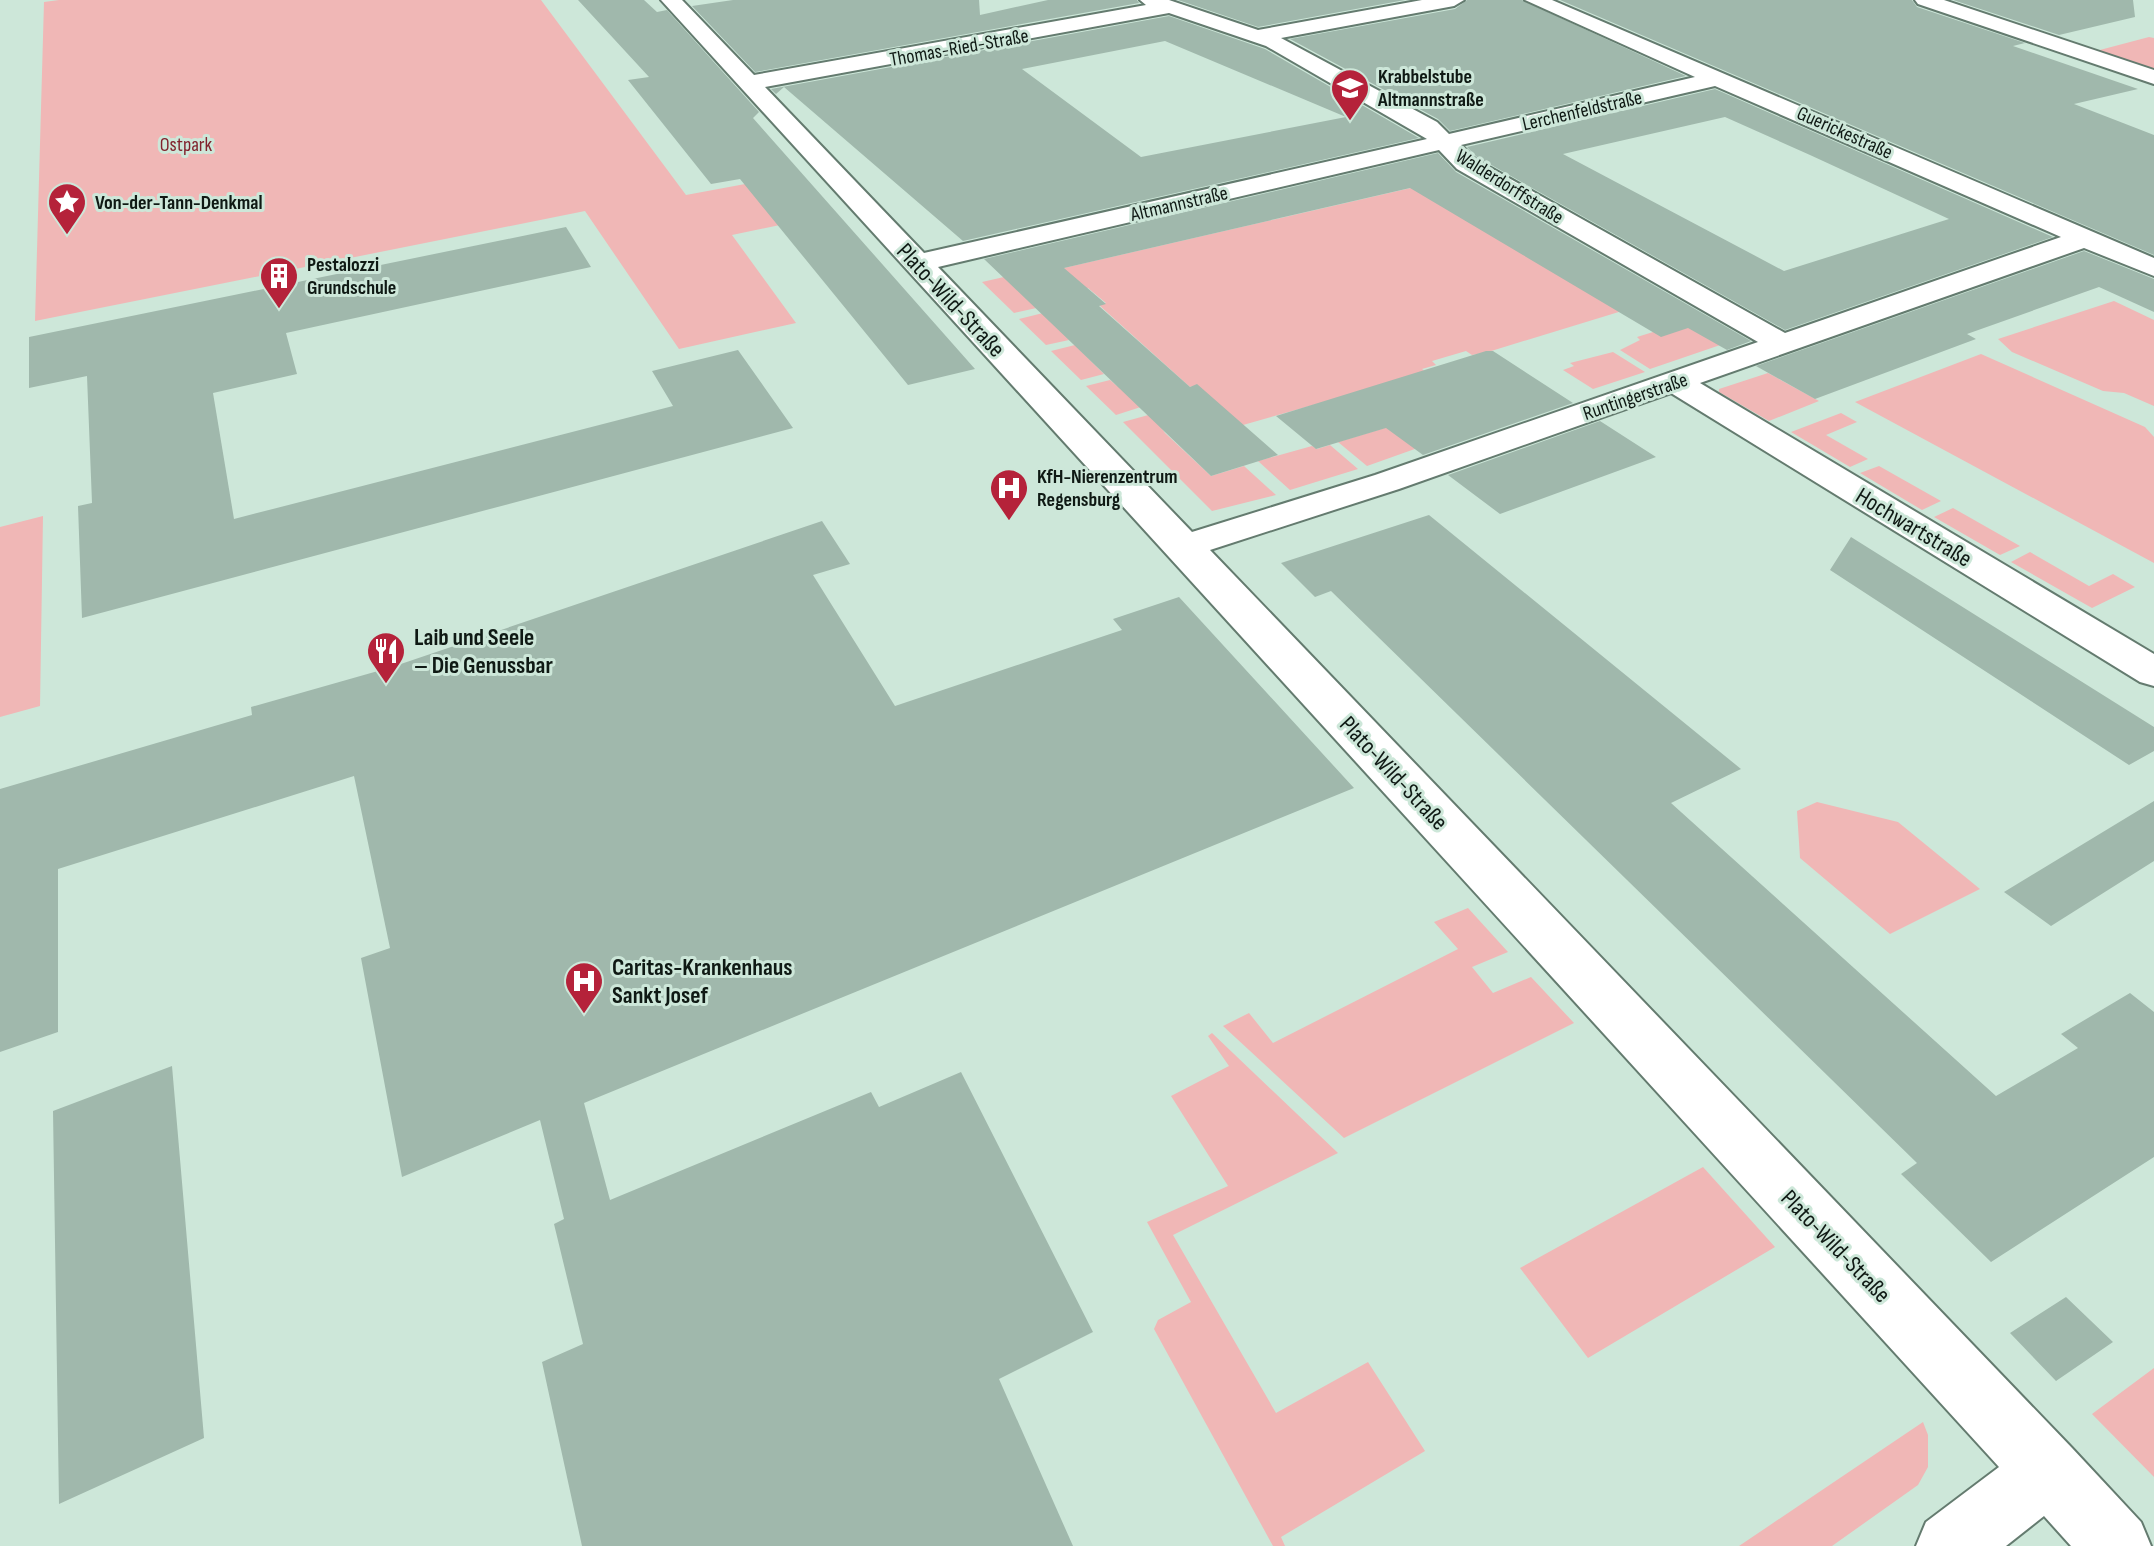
<svg xmlns="http://www.w3.org/2000/svg" width="2154" height="1546" font-family="'Sofia Sans Condensed',sans-serif">
<style>
.green{fill:#f0b7b6}
.building{fill:#a0b8ac;fill-rule:evenodd}
.lines{fill:none;stroke-linecap:round;stroke-linejoin:round}
.minor-casing{stroke:#647b6f;stroke-width:4}
.minor{fill:#fff;fill-rule:evenodd}
.labels{text-anchor:middle;stroke-width:6;stroke-linejoin:round;paint-order:stroke}
.far-street-label{font-size:20px;fill:#0f1914;stroke:#cde7d9}
.far-poi-label{font-size:20px;font-weight:bold;fill:#0f1914;stroke:#cde7d9;text-anchor:start}
.far-park-label{font-size:20px;fill:#81222d;stroke:#cde7d9}
.street-label{font-size:24px;fill:#0f1914;stroke:#cde7d9}
.poi-label{font-size:24px;font-weight:bold;fill:#0f1914;stroke:#cde7d9;text-anchor:start}
</style>
<rect width="100%" height="100%" fill="#cde7d9"/>
<path class="green" d="M59,0H541L686,195L798,174L833,214L732,235L796,323L679,349L585,211L35,321L44,2Z
M2149,37L2154,38V70L2096,51Z
M1415,187L1622,311L1488,352L1472,355L1466,351L1432,361L1436,365L1422,369L1453,394L1394,382L1229,429L1197,385L1190,387L1099,305L1106,303L1088,288L1081,289L1055,270Z
M1004,277L1041,307L1014,313L982,282Z
M2114,301L2154,320V406L2124,393L2103,391L2012,352L1998,339Z
M1047,312L1069,340L1046,345L1019,319Z
M1695,319L1729,342L1650,369L1620,350L1640,340L1637,337Z
M1075,345L1104,374L1081,380L1051,351Z
M1613,352L1645,372L1593,389L1563,370L1574,366L1570,363Z
M1981,354L2145,427L2154,437V563L1855,402Z
M1768,373L1819,401L1769,421L1719,392V389Z
M1110,380L1117,386L1122,385L1144,406L1116,415L1086,386Z
M1841,413L1857,422L1826,435L1868,459L1850,467L1791,432Z
M1152,414L1165,433L1211,476L1244,466L1276,495L1212,511L1123,422Z
M1398,424L1426,445L1367,466L1338,442Z
M1330,445L1358,469L1290,490L1258,461L1312,446L1317,449Z
M1879,466L1941,501L1922,510L1860,473Z
M1953,508L2020,546L2000,555L1934,517Z
M43,516L40,706L0,717V527Z
M2030,552L2089,586L2113,574L2135,587L2092,608L2011,562Z
M1817,802L1898,822L1980,889L1890,934L1800,858L1797,811Z
M1468,908L1508,952L1472,967L1493,993L1531,977L1574,1023L1344,1138L1223,1026L1249,1013L1273,1043L1458,949L1434,922Z
M1212,1033L1338,1153L1173,1235L1276,1413L1368,1362L1425,1451L1281,1537L1285,1546H1273L1154,1329L1158,1320L1191,1302L1147,1222L1228,1186L1171,1096L1229,1066L1208,1036Z
M1703,1167L1775,1247L1588,1358L1520,1268Z
M2154,1368V1477L2092,1414Z
M1923,1422L1928,1435V1467L1918,1485L1832,1546H1739Z"/>
<path class="building" d="M578,0H644L657,12L667,10L759,112L753,118L975,369L908,385L740,179L711,184L628,80L649,77Z
M733,0H979L980,15L1048,0H1137L1139,3L755,72L692,6Z
M1178,0H1405L1258,27Z
M1467,0H1522L1686,76L1450,131L1438,119L1290,39L1455,9Z
M1560,0H1912L1917,7L2025,43L2013,46L2138,89L2074,104L2154,135V255Z
M1953,0H2133L2135,17L2059,35Z
M1169,16L1265,49L1419,138L963,241L784,87L776,94L771,89ZM1165,41L1346,117L1141,157L1022,69Z
M1715,89L2053,237L1785,330L1477,157L1467,147ZM1725,117L1810,155L1949,219L1784,271L1563,154Z
M1438,153L1456,172L1751,341L1727,350L1688,328L1661,337L1410,188L1064,268L1106,304L1099,306L1190,387L1197,384L1278,455L1211,476L984,259Z
M566,227L591,267L286,333L297,374L213,393L234,519L673,406L652,371L738,350L793,428L82,618L78,506L92,503L87,376L29,388V337Z
M2084,251L2154,279V312L2099,287L1967,334L1976,339L1815,399L1756,366Z
M1486,351H1493L1573,403L1423,455L1386,428L1316,449L1276,416Z
M1600,421L1656,457L1500,514L1448,475Z
M1429,515L1741,769L1671,803L1996,1096L2078,1048L2061,1034L2130,993L2154,1012V1157L1991,1262L1901,1174L1917,1163L1331,591L1315,597L1281,563Z
M822,521L850,564L813,575L895,706L1122,630L1113,619L1179,597L1354,788L584,1103L610,1200L871,1092L879,1107L961,1072L1093,1332L999,1379L1073,1546H582L542,1362L583,1344L554,1224L564,1219L540,1120L402,1177L361,958L390,948L354,776L58,869V1032L0,1052V789L252,715L251,707L392,667Z
M1851,537L2154,727V751L2129,765L1830,570Z
M2154,801V861L2051,926L2004,892Z
M172,1066L204,1438L59,1504L53,1111Z
M2066,1297L2113,1342L2056,1381L2010,1333Z"/>
<g class="lines">
<g class="minor-casing">
<path id="minor" d="M661,0H682L754,75L1146,5L1140,0H1169L1258,30L1422,0H1464L1454,6L1281,38L1437,122L1449,134L1695,77L1525,0H1552L2154,258V276L2084,248L1700,383L2154,654V686L2140,682L1671,393L1399,489L1210,550L2072,1448L2141,1522L2151,1546H2071L2044,1516L2006,1546H1916L1926,1522L1999,1467ZM1169,13L1266,46L1427,139L924,253L765,87ZM1715,86L2061,237L1785,333L1475,159L1461,145ZM1439,150L1457,169L1758,342L1375,475L1192,532L938,267Z
M1915,0H1944L2154,70V84L1918,4Z"/>
</g>
<use href="#minor" class="minor"/>
</g>
<defs>
<g id="school-pin" transform="scale(2)"><path d="M0 17L-7.5 6A9.5 9.5 0 1 1 7.5 6Z" fill="#b5223a" stroke="#cde7d9"/><path d="M0-5L7-2L0 1L-7-2ZM-4 1L0 2.5L4 1V4Q0 6-4 4Z" fill="#fff"/></g>
<g id="sight-pin" transform="scale(2)"><path d="M0 17L-7.5 6A9.5 9.5 0 1 1 7.5 6Z" fill="#b5223a" stroke="#cde7d9"/><path d="M0-6L1.8-2.2L6-1.7L2.9 1.2L3.7 5.4L0 3.3L-3.7 5.4L-2.9 1.2L-6-1.7L-1.8-2.2Z" fill="#fff"/></g>
<g id="building-pin" transform="scale(2)"><path d="M0 17L-7.5 6A9.5 9.5 0 1 1 7.5 6Z" fill="#b5223a" stroke="#cde7d9"/><path d="M-4-6H4V6H1V3H-1V6H-4ZM-2.5-4.3h1.7v1.8h-1.7ZM.8-4.3h1.7v1.8H.8ZM-2.5-1h1.7V.8h-1.7ZM.8-1h1.7V.8H.8Z" fill="#fff"/></g>
<g id="hospital-pin" transform="scale(2)"><path d="M0 17L-7.5 6A9.5 9.5 0 1 1 7.5 6Z" fill="#b5223a" stroke="#cde7d9"/><path d="M-5-5h3v3.5h4V-5h3V5h-3V1.5h-4V5h-3Z" fill="#fff"/></g>
<g id="restaurant-pin" transform="scale(2)"><path d="M0 17L-7.5 6A9.5 9.5 0 1 1 7.5 6Z" fill="#b5223a" stroke="#cde7d9"/><path d="M-5-6h1v4h1v-4h1v4h1v-4h1v5L-1.5 .5V6h-2V.5L-5-1ZM5-6V6H3V1.5H1.5Q1.5-4 5-6Z" fill="#fff"/></g>
</defs>
<g fill-rule="evenodd">
<use href="#school-pin" x="1350" y="88"/>
<use href="#sight-pin" x="67" y="202"/>
<use href="#building-pin" x="279" y="276"/>
<use href="#hospital-pin" x="1009" y="488"/>
<use href="#restaurant-pin" x="386" y="651"/>
<use href="#hospital-pin" x="584" y="981"/>
</g>
<g class="labels">
<g class="far-street-label">
<text transform="translate(959 47) rotate(-10)" y="7">Thomas-Ried-Straße</text>
<text transform="translate(1582 110) rotate(-13)" y="7">Lerchenfeldstraße</text>
<text transform="translate(1845 132) rotate(24)" y="7">Guerickestraße</text>
<text transform="translate(1510 186) rotate(32)" y="7">Walderdorffstraße</text>
<text transform="translate(1179 203) rotate(-13)" y="7">Altmannstraße</text>
<text transform="translate(1635 396) rotate(-19)" y="7">Runtingerstraße</text>
</g>
<g class="far-poi-label">
<text x="1378" y="83">Krabbelstube<tspan x="1378" dy="23">Altmannstraße</tspan></text>
<text x="95" y="209">Von-der-Tann-Denkmal</text>
<text x="307" y="271">Pestalozzi<tspan x="307" dy="23">Grundschule</tspan></text>
<text x="1037" y="483">KfH-Nierenzentrum<tspan x="1037" dy="23">Regensburg</tspan></text>
</g>
<g class="far-park-label">
<text x="186" y="151">Ostpark</text>
</g>
<g class="street-label">
<text transform="translate(951 300) rotate(47)" y="8">Plato-Wild-Straße</text>
<text transform="translate(1914 527) rotate(31)" y="8">Hochwartstraße</text>
<text transform="translate(1394 773) rotate(47)" y="8">Plato-Wild-Straße</text>
<text transform="translate(1836 1246) rotate(46)" y="8">Plato-Wild-Straße</text>
</g>
<g class="poi-label">
<text x="414" y="645">Laib und Seele<tspan x="414" dy="28">– Die Genussbar</tspan></text>
<text x="612" y="975">Caritas-Krankenhaus<tspan x="612" dy="28">Sankt Josef</tspan></text>
</g>
</g>
</svg>
